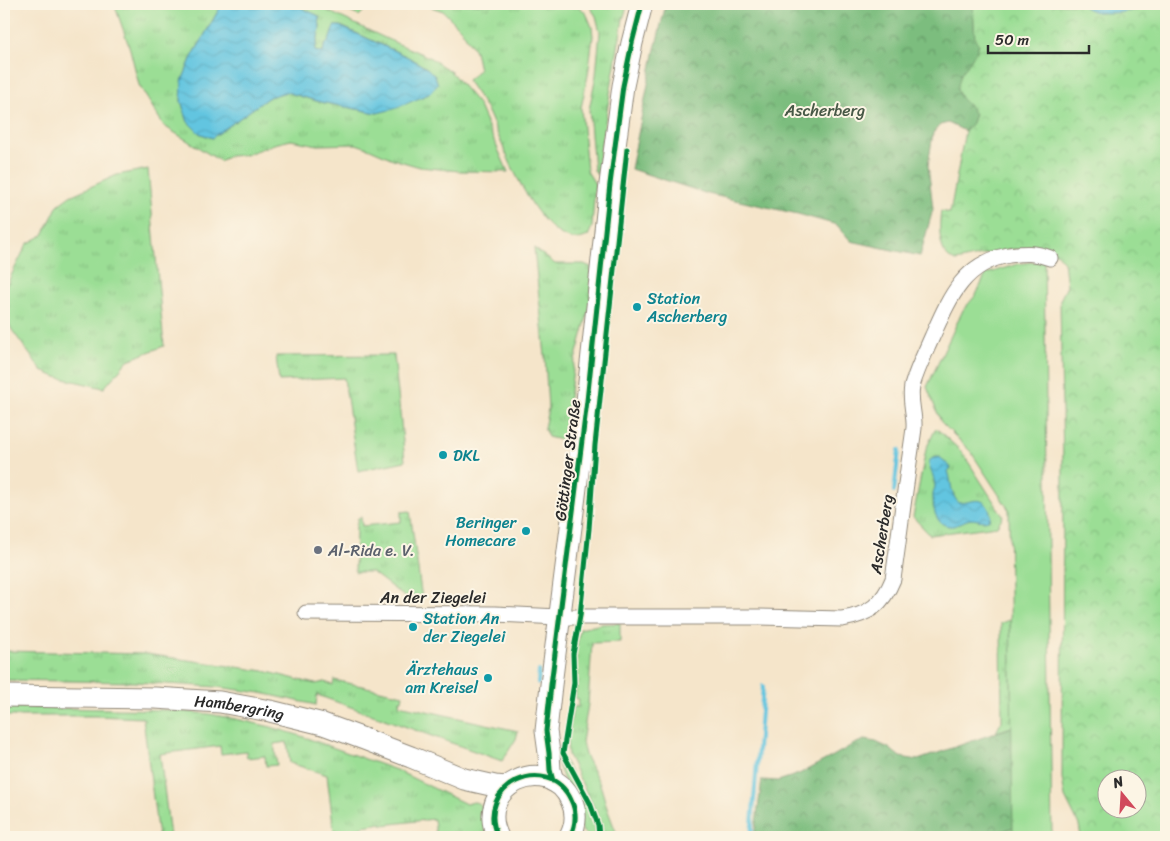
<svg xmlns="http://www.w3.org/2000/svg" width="1170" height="841" font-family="Sriracha,sans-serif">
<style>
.grass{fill:url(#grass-tufts);stroke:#638460}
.forest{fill:url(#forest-crowns);stroke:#547454}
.park{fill:url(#park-crowns);stroke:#638460;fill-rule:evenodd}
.garden{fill:#9bde95;stroke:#638460}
.water{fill:url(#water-waves);stroke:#467886}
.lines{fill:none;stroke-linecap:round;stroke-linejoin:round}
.stream{stroke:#62c5e0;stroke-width:4}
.street-casing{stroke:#90887a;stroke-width:17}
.secondary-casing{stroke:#90887a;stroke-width:23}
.street{stroke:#fff;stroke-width:15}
.secondary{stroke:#fff;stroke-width:21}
.cycleway-casing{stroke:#fcf5e5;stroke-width:8}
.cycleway{stroke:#00873e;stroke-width:5}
.culture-dot{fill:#0f9aa8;stroke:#fcf5e5;stroke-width:2}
.worship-dot{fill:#6b7280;stroke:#fcf5e5;stroke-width:2}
.labels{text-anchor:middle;stroke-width:4;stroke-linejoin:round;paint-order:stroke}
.park-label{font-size:16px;fill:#475846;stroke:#fcf5e5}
.culture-label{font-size:16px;fill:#0d838f;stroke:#fcf5e5;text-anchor:start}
.street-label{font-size:16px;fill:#2b2b2b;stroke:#fcf5e5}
.worship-label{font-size:16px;fill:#5b616d;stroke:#fcf5e5;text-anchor:start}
</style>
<defs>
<pattern id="grass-tufts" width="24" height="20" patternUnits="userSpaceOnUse" patternTransform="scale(1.25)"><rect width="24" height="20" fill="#9bde95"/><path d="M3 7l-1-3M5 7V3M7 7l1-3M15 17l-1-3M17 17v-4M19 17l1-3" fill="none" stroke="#86bf81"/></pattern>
<pattern id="forest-crowns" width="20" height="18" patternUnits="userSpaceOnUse" patternTransform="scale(1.25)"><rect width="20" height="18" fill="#7cbd7e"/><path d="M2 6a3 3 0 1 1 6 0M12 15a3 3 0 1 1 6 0" fill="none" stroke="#669a67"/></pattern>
<pattern id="park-crowns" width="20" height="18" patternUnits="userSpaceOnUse" patternTransform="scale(1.25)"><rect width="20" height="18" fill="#9bde95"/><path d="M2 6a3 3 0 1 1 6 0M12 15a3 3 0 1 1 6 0" fill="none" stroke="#86bf81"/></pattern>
<pattern id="water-waves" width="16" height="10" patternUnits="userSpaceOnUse" patternTransform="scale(1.25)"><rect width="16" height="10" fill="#62c5e0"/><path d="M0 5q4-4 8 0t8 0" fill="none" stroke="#55a9c0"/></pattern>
</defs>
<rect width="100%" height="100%" fill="#fcf5e5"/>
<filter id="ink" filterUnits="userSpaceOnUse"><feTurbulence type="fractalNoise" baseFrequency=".02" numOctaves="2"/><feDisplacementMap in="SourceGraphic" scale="10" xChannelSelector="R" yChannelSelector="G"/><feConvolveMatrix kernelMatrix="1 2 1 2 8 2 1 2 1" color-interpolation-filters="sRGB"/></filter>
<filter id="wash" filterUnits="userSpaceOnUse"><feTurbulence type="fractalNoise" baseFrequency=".0096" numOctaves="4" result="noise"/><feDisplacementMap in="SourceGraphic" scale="20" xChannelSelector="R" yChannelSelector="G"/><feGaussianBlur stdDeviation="1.12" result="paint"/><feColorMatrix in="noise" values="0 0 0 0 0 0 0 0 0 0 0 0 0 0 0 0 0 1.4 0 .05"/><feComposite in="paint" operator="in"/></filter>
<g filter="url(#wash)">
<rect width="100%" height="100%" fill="#f5e5ca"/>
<path class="grass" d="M116,4H222L191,59L182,82L181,101L188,122L199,133L212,138L269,97L286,92L320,102L377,113L429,94L435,76L428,69L408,57L341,26H334L329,42L324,46L323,53L315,51L320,28L319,16L293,4H313L387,39L429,57L451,72L478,104L508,172L459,171L420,167L393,159L368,148L356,144L318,145L291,140L274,144L245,155L229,156L220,161L164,126L139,85L130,49L116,9Z
M333,4H371L359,16Z
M423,4H576L580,7L587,15L592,27L593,36L588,75L581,108L587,171L595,184L592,227L588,236C583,238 578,240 573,239C533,232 504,146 488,112C482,101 474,90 467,80L479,70L475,51L461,29L443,11Z
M588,4H628L623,19L600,151L597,175L594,170L589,110L596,75L600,32L596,16Z
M148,169L164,346L128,360L104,388L56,377L42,371L12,330L4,314V290L27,244L43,235L58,205L70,196L117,175Z
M534,248L555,264H584L591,267L590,306L574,364L567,411L570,438L565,441L548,437L544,428L548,409L545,356Z
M394,355L405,461L358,471L344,378L279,381L276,356Z
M936,428L962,452L1003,516L997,526L930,535L913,517L926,449Z
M410,511L422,599L406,598L372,572H355L356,526L358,518L361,517L362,526L401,522V512Z
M1010,620L1012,727L996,732L1002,721L1001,623Z
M620,623V642L592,643L588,704L582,742L585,755L600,784L608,811L616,832L620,837H603L599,818L596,812L568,755L567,741L573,706L578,707L579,699L575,698L576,684L575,653L580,629L602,624Z
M4,651L146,654L264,671L315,684L325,682L333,685L334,680L403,695L402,700H400L399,705L518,731L516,739L502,761L317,695L316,705L261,693L217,687L134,682L4,680Z
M4,707L168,710L209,714L236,719L271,727L298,735L396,770L466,804C467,804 473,802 474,802C487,803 490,828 492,837H436L434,819L383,825L382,823L363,826V828L334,832L327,775L290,763L287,742L274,744L277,765L266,766L265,756L247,758L246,751L221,754L220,746L160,754L170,837H158L143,718L96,716H4Z
M555,756L563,758L591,810L596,828L595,837H589L583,832Z
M1013,827V837H990Z"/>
<path class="forest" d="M666,4H973L975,40L979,44L976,52L961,74V98L971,107L975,114L972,123L965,131L948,123L940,125L933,133L928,165L933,209L920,256L851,241L837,225L798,214L708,194L631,169L655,49Z
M1012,727L1013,827L990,837H754L762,780L778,781L799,774L833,756L852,745L864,740L876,742L889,748L900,757L918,760Z"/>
<path class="park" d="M973,4H1166V837H1081L1079,825L1065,797L1062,778L1063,464L1060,300L1067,286L1064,262L1056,253L1044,250L1009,249L956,261C954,260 951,259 949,258C938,248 939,224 941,211L950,213L965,131L972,123L975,114L970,107L961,98L957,89L961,74L976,52L979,44L975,40ZM1108,778H1138V808H1108Z"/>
<path class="garden" d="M1044,260L1052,837H1013L1009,510L971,452L941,422L927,387L963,310L976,295L986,274L1018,264Z"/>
<path class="water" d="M222,4H293L319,16L320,28L315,51L323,53L324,46L329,41L334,26H340L408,57L428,69L435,76L438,84L429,94L394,109L377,113L320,102L286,92L269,97L212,138L199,133L188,122L181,101L182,81L191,59Z
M1081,4H1164C1143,8 1097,22 1081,4Z
M939,457L941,458L945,463H947L951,468L948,471C952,482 950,495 959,503C970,503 981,495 988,507C990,511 991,514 990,519C982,524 976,517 967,520C961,522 956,527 949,526C934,524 933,506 933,495C933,492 934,490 935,487C935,480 931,471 929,465V461L933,458Z"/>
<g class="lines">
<path class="stream" d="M894,491L899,450
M538,683L539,671
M751,837L763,686"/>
</g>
</g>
<g filter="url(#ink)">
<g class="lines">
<g class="street-casing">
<path id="street" d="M306,613L495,614L559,617H760L842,619C869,615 883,604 893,579C898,545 902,511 907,477C909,461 912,444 914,428C915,414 909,401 912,386C917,369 925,353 932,337C949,299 963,263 1009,255C1024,253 1035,252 1050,258"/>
</g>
<g class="secondary-casing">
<g id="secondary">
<path id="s1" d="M4,696L155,698L220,702L270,711L323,724L364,739L411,757L464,779L495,786L506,787"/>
<path d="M553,781L550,770L549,753L546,731L551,685L587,401L610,184L623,86L632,43L642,4"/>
<path d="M498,837C473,786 548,751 571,800C577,812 576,825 570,837"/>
</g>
</g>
<use href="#street" class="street"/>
<use href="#secondary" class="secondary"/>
<g class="cycleway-casing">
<path id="cycleway" d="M553,781L550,770L549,753L546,731L551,685L587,401L610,184L623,86L632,43L642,4
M498,837C473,786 548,751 571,800C577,812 576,825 570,837
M599,837L598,825L590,803L563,753L574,683L573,654L580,616L589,529L595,445L627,149"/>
</g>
<use href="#cycleway" class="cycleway"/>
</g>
</g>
<g class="culture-dot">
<circle cx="637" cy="307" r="5"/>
<circle cx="443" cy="455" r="5"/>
<circle cx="526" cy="531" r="5"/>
<circle cx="413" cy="627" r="5"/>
<circle cx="488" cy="678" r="5"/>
</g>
<circle class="worship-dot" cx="318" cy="550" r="5"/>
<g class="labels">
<g class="park-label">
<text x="825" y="116">Ascherberg</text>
</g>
<g class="culture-label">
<text x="647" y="304">Station<tspan x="647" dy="18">Ascherberg</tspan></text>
<text x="453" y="461">DKL</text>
<text x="516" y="528" text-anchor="end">Beringer<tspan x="516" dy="18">Homecare</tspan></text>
<text x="423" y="624">Station An<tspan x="423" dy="18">der Ziegelei</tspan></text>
<text x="478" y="675" text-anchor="end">Ärztehaus<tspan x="478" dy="18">am Kreisel</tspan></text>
</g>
<g class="street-label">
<text transform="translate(567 460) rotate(-83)" y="6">Göttinger Straße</text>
<text transform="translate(881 534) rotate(-81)" y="6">Ascherberg</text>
<text x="433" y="603">An der Ziegelei</text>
<text dy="6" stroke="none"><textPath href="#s1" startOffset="236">Hambergring</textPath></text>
</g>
<g class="worship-label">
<text x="328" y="556">Al-Rida e. V.</text>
</g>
</g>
<rect width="1170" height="841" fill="none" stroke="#fcf5e5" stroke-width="20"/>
<g transform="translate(1122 794) rotate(342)"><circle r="24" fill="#fcf5e5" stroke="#a8a49b"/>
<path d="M0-4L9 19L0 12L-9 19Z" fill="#d1495b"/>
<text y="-8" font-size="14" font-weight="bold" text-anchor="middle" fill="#2b2b2b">N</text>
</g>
<path d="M988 45v8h101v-8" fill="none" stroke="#2b2b2b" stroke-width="2.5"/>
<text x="995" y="45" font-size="15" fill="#2b2b2b" stroke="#fcf5e5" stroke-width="4" paint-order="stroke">50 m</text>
</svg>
